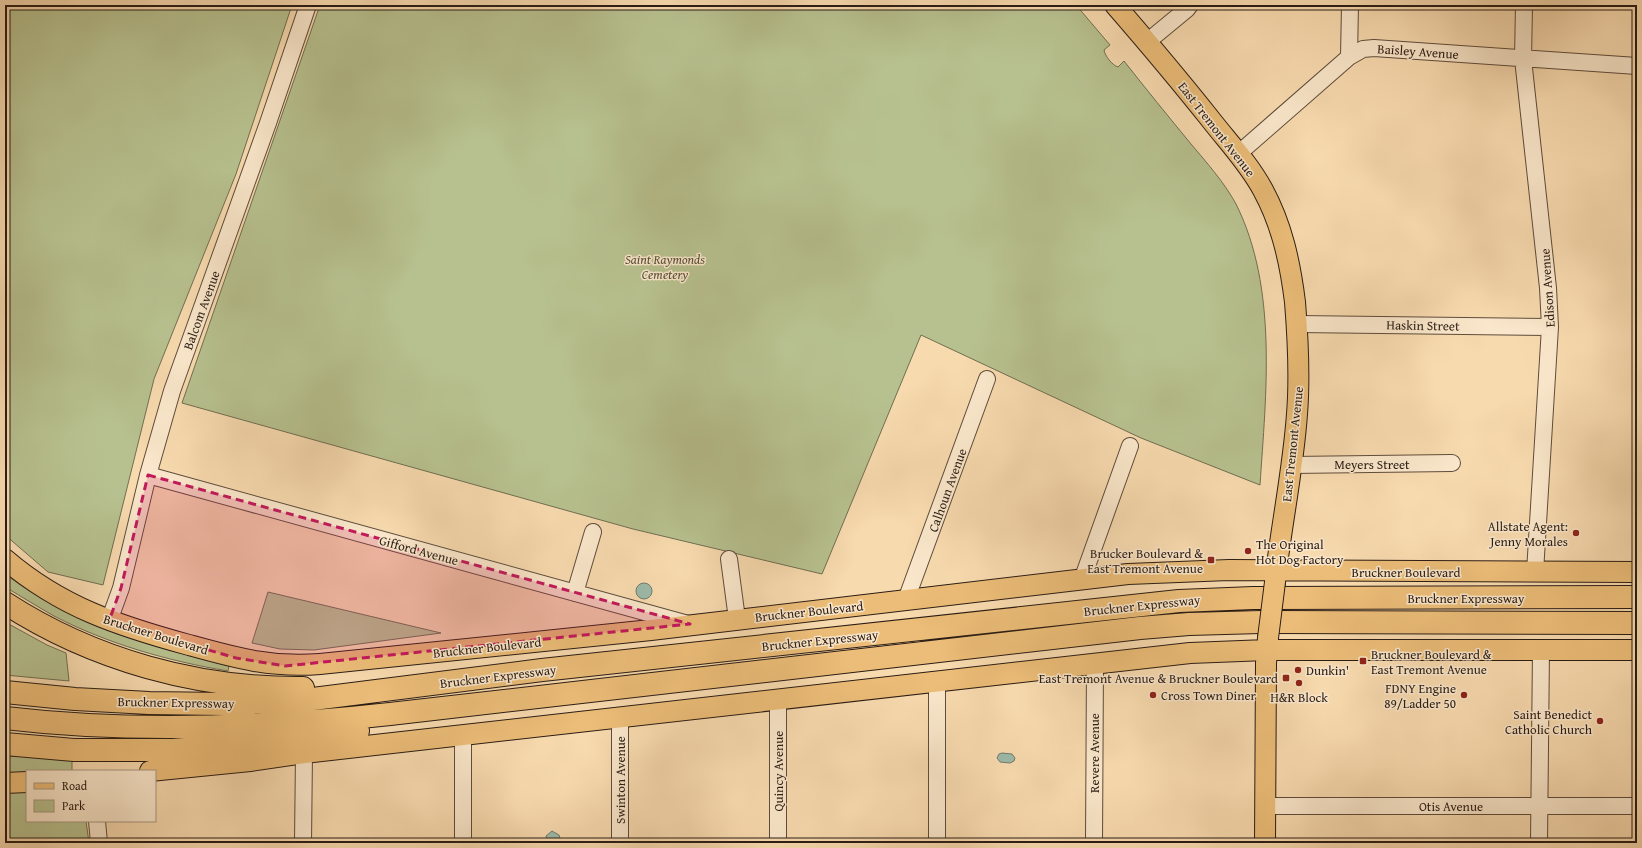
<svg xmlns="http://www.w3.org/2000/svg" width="1642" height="848" font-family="'Gentium Book Plus',serif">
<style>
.green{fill:#b7c18f;stroke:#706e52}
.water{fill:#9dbbaa;stroke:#6f7b6e}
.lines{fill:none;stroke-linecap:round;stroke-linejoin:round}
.minor-casing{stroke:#5e4c3b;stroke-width:18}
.major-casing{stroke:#2a1c14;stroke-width:22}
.highway-casing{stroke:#2a1c14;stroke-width:24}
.minor{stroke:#fae7cb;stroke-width:16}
.major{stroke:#ecbd78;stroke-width:20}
.highway{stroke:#ecbd78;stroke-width:22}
.major-bridge-casing{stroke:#2a1c14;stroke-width:22;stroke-linecap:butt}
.major-bridge{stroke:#ecbd78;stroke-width:20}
.marked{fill:#c2185b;fill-opacity:0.2;stroke:#c2185b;stroke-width:3;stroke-dasharray:8 5;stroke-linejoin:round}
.poi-dot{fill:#8f2418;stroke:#fae7cb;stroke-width:1.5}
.labels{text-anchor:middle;stroke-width:3;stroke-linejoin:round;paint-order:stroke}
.street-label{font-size:13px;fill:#2a1c14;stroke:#fae7cb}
.park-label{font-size:13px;font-style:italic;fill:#544e39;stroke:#fae7cb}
.poi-label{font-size:13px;fill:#2a1c14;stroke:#fae7cb;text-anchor:end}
</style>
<rect width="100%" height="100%" fill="#f8daaf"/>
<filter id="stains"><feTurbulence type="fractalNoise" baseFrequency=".005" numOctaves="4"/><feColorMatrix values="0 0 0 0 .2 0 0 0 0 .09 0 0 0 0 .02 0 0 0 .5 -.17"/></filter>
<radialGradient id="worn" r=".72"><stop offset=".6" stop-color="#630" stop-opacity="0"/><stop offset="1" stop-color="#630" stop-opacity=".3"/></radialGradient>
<path class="green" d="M5,5H292L236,174L154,379L103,585L48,572L5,535Z
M320,5H1076L1110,45L1104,50C1105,56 1112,65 1118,67L1124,61C1146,89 1168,116 1191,144C1207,163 1224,182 1236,204C1278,288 1266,394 1260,485L1141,438L921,335L822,574L633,529L182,403Z
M5,574C72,625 149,644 229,666L228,671C168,661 108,644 54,616C38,607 22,597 7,588L5,586Z
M268,592L441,633L314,650L280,649L252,643Z
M5,622L47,645L66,653L69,681L5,675Z
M5,756L72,757V771H27V775H5Z
M27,789V821H86L89,843H5V790Z"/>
<path class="water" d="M636 591a8 8 0 1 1 16 0a8 8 0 1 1-16 0Z
M1002,753L1012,754L1015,758L1014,761L1010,763L1000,762L997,758L999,754Z
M552,831L559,835L560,838L559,843H547L546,836Z"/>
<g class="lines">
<g class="minor-casing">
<path id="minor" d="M1524,5L1523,59L1548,288L1550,327L1535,572
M1147,42L1187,9L1190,5
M1349,57L1350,5
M1238,154L1349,57L1363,49L1374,48L1637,66
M1297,324L1550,327
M1291,465L1452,463
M148,475L688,624
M729,559L737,619
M1082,580L1130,446
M575,593L593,532
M906,600L987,379
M109,621L121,588L148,475L172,391L268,123L308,5
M1266,806H1637
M97,821L99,843
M303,843L304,753
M463,843V735
M620,843V717
M778,843V699
M937,843V681
M1094,843L1095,663
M1539,843L1541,649"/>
</g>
<g class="major-casing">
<path id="major" d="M1115,5C1148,43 1180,81 1211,120C1229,143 1249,164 1263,190C1282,225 1290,262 1295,302C1298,339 1300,377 1297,414C1293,471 1281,526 1275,582
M5,559C61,607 119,626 189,645C236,658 271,668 320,664L651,630L1128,574L1229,570L1637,572
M150,771L250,761L304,753L1190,653L1267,650H1637
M5,783L27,782
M1265,843L1266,663L1268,638"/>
</g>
<g class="highway-casing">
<path id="highway" d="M5,603C93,660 198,689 303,688
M5,692L75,699L149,703L224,704L297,701L542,670L1179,601L1253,598L1637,597
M5,718C132,733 263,728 390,714L1140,628L1189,624L1261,622L1637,623
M5,744L74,750H173L294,740L358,731"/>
</g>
<use href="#minor" class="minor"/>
<use href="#major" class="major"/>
<use href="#highway" class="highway"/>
<g class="major-bridge-casing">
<path id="major-bridge" d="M1268,638L1275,582"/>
</g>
<use href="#major-bridge" class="major-bridge"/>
</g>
<path class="marked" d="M148,475L690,624L285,666L236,658L109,621L121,588Z"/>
<g class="poi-dot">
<circle cx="1576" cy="533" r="4"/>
<circle cx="1248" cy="551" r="4"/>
<rect x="1207" y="556" width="8" height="8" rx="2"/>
<rect x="1359" y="657" width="8" height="8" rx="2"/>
<circle cx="1298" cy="670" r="4"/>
<rect x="1282" y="674" width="8" height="8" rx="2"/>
<circle cx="1299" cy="683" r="4"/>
<circle cx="1153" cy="695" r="4"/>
<circle cx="1464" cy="695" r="4"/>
<circle cx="1600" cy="721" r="4"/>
</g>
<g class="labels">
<g class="street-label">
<text transform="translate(1418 51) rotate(4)" y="5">Baisley Avenue</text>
<text transform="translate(1217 129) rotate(52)" y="5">East Tremont Avenue</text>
<text transform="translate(1547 288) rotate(-94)" y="5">Edison Avenue</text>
<text transform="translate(201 310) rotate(-70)" y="5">Balcom Avenue</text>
<text transform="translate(1423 325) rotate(1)" y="5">Haskin Street</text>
<text transform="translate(1292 444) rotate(-84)" y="5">East Tremont Avenue</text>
<text x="1372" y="469">Meyers Street</text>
<text transform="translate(947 490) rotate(-70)" y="5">Calhoun Avenue</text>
<text transform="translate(419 550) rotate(15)" y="5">Gifford Avenue</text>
<text x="1406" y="577">Bruckner Boulevard</text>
<text x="1466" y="603">Bruckner Expressway</text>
<text transform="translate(1142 605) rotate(-6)" y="5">Bruckner Expressway</text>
<text transform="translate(809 611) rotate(-6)" y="5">Bruckner Boulevard</text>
<text transform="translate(156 634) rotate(17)" y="5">Bruckner Boulevard</text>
<text transform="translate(820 640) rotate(-6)" y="5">Bruckner Expressway</text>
<text transform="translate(487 647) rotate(-6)" y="5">Bruckner Boulevard</text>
<text transform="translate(498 676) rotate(-7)" y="5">Bruckner Expressway</text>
<text transform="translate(176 702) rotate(1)" y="5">Bruckner Expressway</text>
<text transform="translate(1094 753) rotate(-90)" y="5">Revere Avenue</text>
<text transform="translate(778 771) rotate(-90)" y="5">Quincy Avenue</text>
<text transform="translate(620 780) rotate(-90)" y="5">Swinton Avenue</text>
<text x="1451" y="811">Otis Avenue</text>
</g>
<g class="park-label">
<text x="665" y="264">Saint Raymonds<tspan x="665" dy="15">Cemetery</tspan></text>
</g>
<g class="poi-label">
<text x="1568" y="531">Allstate Agent:<tspan x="1568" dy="15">Jenny Morales</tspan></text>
<text x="1256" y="549" text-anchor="start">The Original<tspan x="1256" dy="15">Hot Dog Factory</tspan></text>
<text x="1203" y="558">Brucker Boulevard &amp;<tspan x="1203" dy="15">East Tremont Avenue</tspan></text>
<text x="1371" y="659" text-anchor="start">Bruckner Boulevard &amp;<tspan x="1371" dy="15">East Tremont Avenue</tspan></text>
<text x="1306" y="675" text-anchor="start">Dunkin'</text>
<text x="1278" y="683">East Tremont Avenue &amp; Bruckner Boulevard</text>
<text x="1456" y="693">FDNY Engine<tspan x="1456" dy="15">89/Ladder 50</tspan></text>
<text x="1161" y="700" text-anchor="start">Cross Town Diner</text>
<text x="1299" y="702" text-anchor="middle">H&amp;R Block</text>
<text x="1592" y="719">Saint Benedict<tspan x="1592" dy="15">Catholic Church</tspan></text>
</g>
</g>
<rect width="1642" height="848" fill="none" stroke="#f8daaf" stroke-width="20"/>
<rect x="6" y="6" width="1630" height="836" fill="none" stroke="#2a1c14" stroke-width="2"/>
<rect x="10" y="10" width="1622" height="828" fill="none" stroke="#2a1c14"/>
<rect x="26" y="770" width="130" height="52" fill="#fae7cb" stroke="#a79682"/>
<rect x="34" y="783" width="20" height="6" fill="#ecbd78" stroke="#a79682"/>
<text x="62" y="790" font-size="12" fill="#2a1c14">Road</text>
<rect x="34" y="800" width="20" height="12" fill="#b7c18f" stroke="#a79682"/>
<text x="62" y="810" font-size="12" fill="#2a1c14">Park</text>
<rect width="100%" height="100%" filter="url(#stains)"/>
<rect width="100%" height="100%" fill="url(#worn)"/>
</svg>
